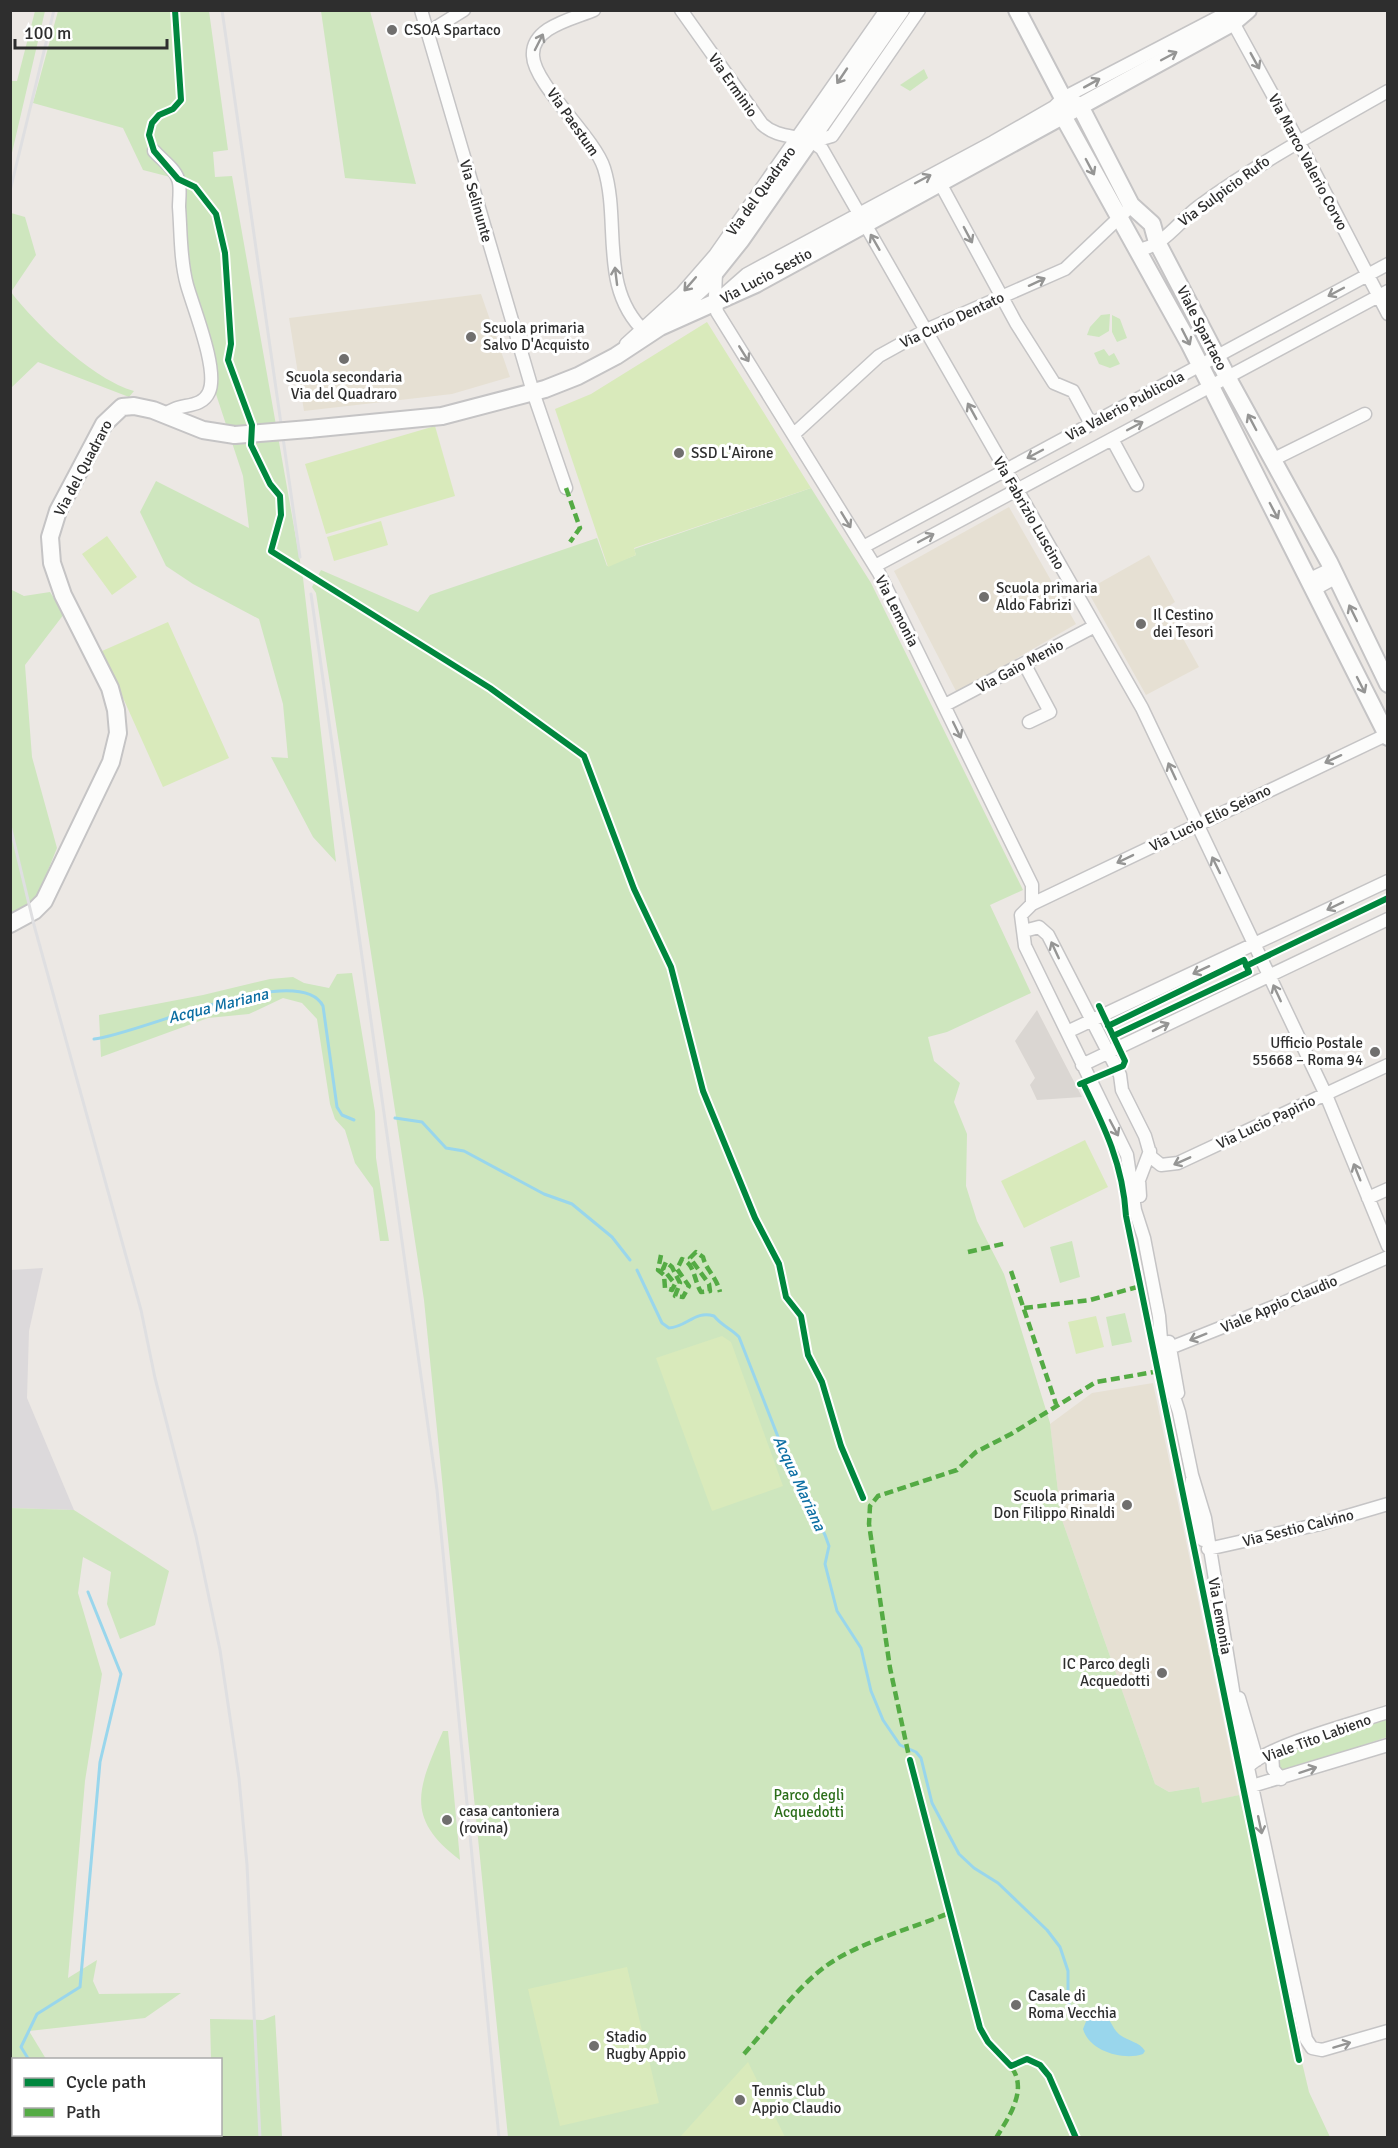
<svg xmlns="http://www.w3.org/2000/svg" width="1398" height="2148" font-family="Signika,sans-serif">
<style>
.industrial{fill:#dcd9db}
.education{fill:#e6e0d3}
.green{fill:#cee6be}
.pitch{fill:#d9eabb}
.plaza{fill:#dad6d2}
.water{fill:#99d6ec}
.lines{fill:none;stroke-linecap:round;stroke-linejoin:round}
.stream{stroke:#99d6ec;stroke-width:3}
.street-casing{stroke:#c5c4c5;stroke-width:15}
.secondary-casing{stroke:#c5c4c5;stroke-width:20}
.street{stroke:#fcfcfb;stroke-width:12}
.secondary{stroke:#fcfcfb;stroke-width:16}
.rail{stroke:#dfdfe1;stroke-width:3}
.secondary-bridge-casing{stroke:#c5c4c5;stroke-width:20;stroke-linecap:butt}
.secondary-bridge{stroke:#fcfcfb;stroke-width:16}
.quiet{stroke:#54ab44;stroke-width:4.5;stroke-dasharray:9 4.5;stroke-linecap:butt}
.cycleway-casing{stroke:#fff;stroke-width:10}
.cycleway{stroke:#00873e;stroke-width:6}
.oneway{stroke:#959594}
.poi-dot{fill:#706f6e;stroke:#fff;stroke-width:2}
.labels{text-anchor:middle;stroke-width:6;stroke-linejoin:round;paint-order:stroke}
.poi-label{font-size:15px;fill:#2e2e2e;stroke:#fff;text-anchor:start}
.street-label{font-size:15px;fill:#2e2e2e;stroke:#fff}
.park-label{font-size:15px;fill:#2c6e1b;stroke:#fff}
.water-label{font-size:16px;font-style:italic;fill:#0d6fa3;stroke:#fff}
</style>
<rect width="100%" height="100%" fill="#ece8e4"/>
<path class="industrial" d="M43,1268L29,1331L27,1398L74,1510L11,1508V1270Z"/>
<path class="education" d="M481,294L510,377L452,394L304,411L289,318Z
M1009,507L1076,624L957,693L894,571Z
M1149,555L1175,602L1166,608L1199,667L1146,695L1087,590Z
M1153,1383L1239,1795L1202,1804L1199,1787L1169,1792L1155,1784L1061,1517L1050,1424L1092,1393Z"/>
<path class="green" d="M35,11H45L11,157V81H17Z
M58,11H209L228,150L213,152L215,177L232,176L303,578L336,862L313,837L271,757L288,758L283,704L259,619L193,584L166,566L140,512L156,481L249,528L243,476L211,379L188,286L178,179L143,170L123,128L33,103Z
M321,11H370L416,184L345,178Z
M924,69L928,78L910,91L900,85Z
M11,213L25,217L36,255L11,292C36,325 94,380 134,391L129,397L38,362L11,388Z
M1110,314L1109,331L1099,337L1087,335L1090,327L1101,315Z
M1112,315L1120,319L1127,338L1117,342L1112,332Z
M1104,349L1109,356L1114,353L1120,364L1110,368L1099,364L1094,353Z
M811,488L871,583L1023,890L990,905L1031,993L947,1032L928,1037L934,1061L960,1083L954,1102L967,1134L966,1186L977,1221L1004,1274L1050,1423L1061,1517L1155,1784L1169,1792L1199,1787L1202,1803L1239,1795L1309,2092L1330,2137H508L424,1300L316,593L312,587L321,570L418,612L430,595L597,538L607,566L636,555L634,549Z
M10,589L24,596L50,592L64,614L25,665L32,757L57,848L36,900L11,916Z
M352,973L375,1112L376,1158L389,1241H380L373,1188L355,1163L345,1130L335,1119L330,1104L317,1019L302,1003L283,998L249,1014L208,1018L101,1057L99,1015L203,995L270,979L293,977L304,983L329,988L337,974Z
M1072,1241L1080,1277L1060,1283L1050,1247Z
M1125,1313L1132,1342L1112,1346L1106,1317Z
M10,1508L74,1510L169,1571L155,1625L120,1639L107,1604L111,1572L83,1557L78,1593L102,1674L85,1781L68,1978L97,1960L93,1981L99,1994L181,1993L145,2018L29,2031L46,2059L14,2060L13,2134L10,2131Z
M1387,1718V1737L1282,1773L1274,1758Z
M443,1731H448L460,1860C404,1818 418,1788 443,1731Z
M275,2015L282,2137H211V2135L220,2134V2060L211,2059L210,2019L263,2020Z
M90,2134L92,2137L18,2138L14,2135Z"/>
<path class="pitch" d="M707,322L811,488L634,548L636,555L608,567L555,409L591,394Z
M435,426L455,496L326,534L305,464Z
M381,521L388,545L334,561L327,537Z
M107,536L137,577L112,595L82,554Z
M168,622L229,758L163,787L102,651Z
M1085,1140L1108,1187L1024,1228L1001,1181Z
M1096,1316L1104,1347L1076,1354L1068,1322Z
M722,1336L731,1342L783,1486L712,1511L656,1358Z
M627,1967L659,2103L560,2126L528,1989Z
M748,2062L785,2137H680Z"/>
<path class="plaza" d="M1037,1010L1082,1097L1037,1100L1030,1085L1035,1078L1015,1041Z"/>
<path class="water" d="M1100,2012C1112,2018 1111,2028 1120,2035C1128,2041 1140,2042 1145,2051L1143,2054C1123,2061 1089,2051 1083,2029L1089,2014Z"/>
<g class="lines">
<path class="stream" d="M94,1039C137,1035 299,959 323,1006L337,1107L342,1115L354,1120
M395,1118L422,1122L446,1148L464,1151L544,1194L572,1204L612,1237L630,1260
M637,1270L662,1323L669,1328C687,1327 695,1310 714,1316C723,1327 731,1328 739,1337L789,1465L825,1535L829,1546L825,1564L837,1611L861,1648L871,1691L883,1720L900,1745L916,1752L921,1758L932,1803L959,1854L974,1868L998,1883L1047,1930L1060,1947L1068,1971V2002L1070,2007L1089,2020
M29,2060L21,2047L37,2014L80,1987L100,1762L121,1674L88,1592
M73,2134L74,2138"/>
<g class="street-casing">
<path id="street" d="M421,10L533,392L566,488
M594,10C573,19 531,27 533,56C534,84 594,137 604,168C621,222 598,288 645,332
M681,10L762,124C781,142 805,132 822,149L1142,708L1326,1095L1388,1246
M1230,17L1304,152L1388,314
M427,33L464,10
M811,142L832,136L919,10
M154,151C161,159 175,169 178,179C181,186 179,199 179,207C181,232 180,260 187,285C193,307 219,370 209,392C201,410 179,402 166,414
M940,183L1016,323L1054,383L1073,391L1091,424
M1135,249C1159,252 1180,220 1198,207C1258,163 1323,128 1388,91
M708,263L716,272L715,296L717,312L879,573L1032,885V904
M722,296L747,274L993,142L1054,107L1063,98L1232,10
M626,344L682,293L715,255L886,10
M794,434L879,356L926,330L1065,269L1125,212
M1112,439L1137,485
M1272,460L1365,414
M863,547L1388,264
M875,566L1388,291
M1310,579L1331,569
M1315,589L1335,578
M1025,665L1050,712L1029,722
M945,705L1095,626
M1388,734L1032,904L1021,915L1025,946L1127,1155L1135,1210L1144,1238L1159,1316L1163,1363L1179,1412L1192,1475L1205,1518L1238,1721L1306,2039L1312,2048L1322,2050L1388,2031
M1024,931L1039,927L1048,935L1120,1075L1122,1090L1145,1136L1151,1157L1161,1165L1178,1163L1388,1065
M1067,1032L1388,881
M1082,1065L1388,919
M1140,1196L1139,1180L1150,1151
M1368,1198L1388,1189
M1169,1342L1178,1393
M1170,1348L1283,1303L1388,1257
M1192,1479L1191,1500L1203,1540
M1208,1549L1320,1524L1388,1504
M1239,1698L1257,1760
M1272,1753L1273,1769L1281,1779
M1248,1767C1266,1746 1358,1722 1388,1712
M1252,1786L1388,1745"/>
</g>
<g class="secondary-casing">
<path id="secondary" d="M1017,10L1063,98V116L1189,343L1388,737
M1070,101L1080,106L1131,205L1152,224L1157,242L1231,384L1329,562L1388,684
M669,318L705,285L741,240L901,10
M309,429L442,416L545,389L578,376L616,356L660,327L756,284L1234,22L1248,10
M10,924L34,911L44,901L111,762L118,733L116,710L110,688L63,595L52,563L50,537L58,511L104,424L122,407L134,406L153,410L203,430L235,435"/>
</g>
<use href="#street" class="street"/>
<use href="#secondary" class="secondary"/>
<path class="rail" d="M222,10L300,557
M10,191L54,10
M311,594L437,1490L499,2138
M10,825L34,925L141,1310L155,1378L196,1536L220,1650L239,1778L247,1865L260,2138"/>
<g class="secondary-bridge-casing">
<path id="secondary-bridge" d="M235,435L309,429"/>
</g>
<use href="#secondary-bridge" class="secondary-bridge"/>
<path class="quiet" d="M566,488L580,528L570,542
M968,1252L1007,1243
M661,1255L658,1270L664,1275L665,1288L672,1290L675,1284L663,1269L666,1262L672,1267L680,1283L675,1296L683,1297L689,1286L677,1269L682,1259C695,1264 694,1281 701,1292L710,1291L709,1284L690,1258L696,1252L703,1257C706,1270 716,1276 720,1292
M1011,1271L1056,1404
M1024,1308L1090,1300L1141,1286
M911,1766L890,1668L869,1524L870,1506L878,1496L957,1470L976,1452L1011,1434L1096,1382L1154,1372
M744,2054C769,2026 793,1992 822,1969C855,1943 911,1929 949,1913
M996,2138C1010,2115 1031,2086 1007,2062"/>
<g class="cycleway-casing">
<path id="cycleway" d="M175,10L181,100L173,109L159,115L152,123L149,135L154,151L178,179L195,187L216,214L225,253L231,344L228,360L252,425L251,445L270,484L280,496L281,515L271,551L490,688L584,756L634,889L671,967L703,1091L755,1218L779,1264L786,1297L801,1316L808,1355L822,1382L841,1446L863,1498
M1246,966L1388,898
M1108,1026L1244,960L1249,972L1113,1036
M1083,1083C1105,1128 1123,1165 1126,1216L1299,2060
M1080,1084L1123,1066L1125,1061L1099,1006
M910,1760L980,2028L988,2042L1011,2066L1027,2059L1040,2065L1049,2076L1076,2138"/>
</g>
<use href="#cycleway" class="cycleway"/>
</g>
<defs><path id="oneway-shaft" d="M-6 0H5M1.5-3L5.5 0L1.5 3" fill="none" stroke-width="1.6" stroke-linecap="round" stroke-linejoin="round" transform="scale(1.5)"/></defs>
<g class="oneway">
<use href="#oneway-shaft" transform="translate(539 42) rotate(-63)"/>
<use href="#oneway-shaft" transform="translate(1169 56) rotate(-28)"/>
<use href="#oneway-shaft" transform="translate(1255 61) rotate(61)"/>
<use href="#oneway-shaft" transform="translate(842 76) rotate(124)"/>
<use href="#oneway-shaft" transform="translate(1092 83) rotate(-29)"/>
<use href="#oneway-shaft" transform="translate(1090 167) rotate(62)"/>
<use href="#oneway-shaft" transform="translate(923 179) rotate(-28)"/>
<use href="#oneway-shaft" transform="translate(968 235) rotate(62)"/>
<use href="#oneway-shaft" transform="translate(875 242) rotate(-120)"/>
<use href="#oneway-shaft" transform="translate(616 276) rotate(-97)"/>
<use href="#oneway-shaft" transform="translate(1037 282) rotate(-25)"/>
<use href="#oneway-shaft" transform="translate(690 284) rotate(131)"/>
<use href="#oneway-shaft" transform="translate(1336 292) rotate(152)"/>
<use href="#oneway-shaft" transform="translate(1186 337) rotate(63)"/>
<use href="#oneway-shaft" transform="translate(744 354) rotate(58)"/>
<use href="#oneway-shaft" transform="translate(972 411) rotate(-119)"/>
<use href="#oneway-shaft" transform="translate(1252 422) rotate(-118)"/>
<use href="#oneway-shaft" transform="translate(1135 426) rotate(-28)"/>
<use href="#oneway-shaft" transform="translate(1035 454) rotate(152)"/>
<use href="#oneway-shaft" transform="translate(1274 511) rotate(62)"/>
<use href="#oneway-shaft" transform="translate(846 520) rotate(59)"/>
<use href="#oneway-shaft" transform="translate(926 538) rotate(-28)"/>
<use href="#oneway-shaft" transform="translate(1353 613) rotate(-116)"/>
<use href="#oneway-shaft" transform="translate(1361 685) rotate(63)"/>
<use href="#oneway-shaft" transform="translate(957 730) rotate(64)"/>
<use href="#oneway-shaft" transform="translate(1333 759) rotate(155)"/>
<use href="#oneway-shaft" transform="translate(1172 771) rotate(-115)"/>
<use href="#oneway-shaft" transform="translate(1125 859) rotate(154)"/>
<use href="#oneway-shaft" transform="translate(1216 865) rotate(-116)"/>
<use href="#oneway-shaft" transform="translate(1335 906) rotate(154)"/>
<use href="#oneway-shaft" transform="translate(1055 950) rotate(-115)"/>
<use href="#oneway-shaft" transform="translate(1201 970) rotate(155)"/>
<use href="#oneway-shaft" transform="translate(1277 993) rotate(-115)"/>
<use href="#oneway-shaft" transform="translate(1161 1027) rotate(-26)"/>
<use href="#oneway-shaft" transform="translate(1114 1128) rotate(62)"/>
<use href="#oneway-shaft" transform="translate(1182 1161) rotate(156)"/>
<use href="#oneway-shaft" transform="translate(1357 1172) rotate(-112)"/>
<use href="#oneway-shaft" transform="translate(1198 1337) rotate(158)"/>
<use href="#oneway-shaft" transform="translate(1308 1770) rotate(-18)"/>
<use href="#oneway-shaft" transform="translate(1260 1825) rotate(78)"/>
<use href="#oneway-shaft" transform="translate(1342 2045) rotate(-17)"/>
</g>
<g class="poi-dot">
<circle cx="392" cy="30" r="6"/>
<circle cx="471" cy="337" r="6"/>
<circle cx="344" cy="359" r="6"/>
<circle cx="679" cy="453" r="6"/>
<circle cx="984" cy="597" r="6"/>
<circle cx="1141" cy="624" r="6"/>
<circle cx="1375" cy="1052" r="6"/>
<circle cx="1127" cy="1505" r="6"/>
<circle cx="1162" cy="1673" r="6"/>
<circle cx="447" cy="1820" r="6"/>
<circle cx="1016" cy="2005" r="6"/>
<circle cx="594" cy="2046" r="6"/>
<circle cx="740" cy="2100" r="6"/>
</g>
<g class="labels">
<g class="poi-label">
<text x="404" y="35">CSOA Spartaco</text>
<text x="483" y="333">Scuola primaria<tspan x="483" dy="17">Salvo D'Acquisto</tspan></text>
<text x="344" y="382" text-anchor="middle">Scuola secondaria<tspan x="344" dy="17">Via del Quadraro</tspan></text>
<text x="691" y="458">SSD L'Airone</text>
<text x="996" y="593">Scuola primaria<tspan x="996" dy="17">Aldo Fabrizi</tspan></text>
<text x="1153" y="620">Il Cestino<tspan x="1153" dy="17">dei Tesori</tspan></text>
<text x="1363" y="1048" text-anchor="end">Ufficio Postale<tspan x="1363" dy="17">55668 – Roma 94</tspan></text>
<text x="1115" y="1501" text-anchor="end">Scuola primaria<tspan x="1115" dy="17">Don Filippo Rinaldi</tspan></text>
<text x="1150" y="1669" text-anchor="end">IC Parco degli<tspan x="1150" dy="17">Acquedotti</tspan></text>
<text x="459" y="1816">casa cantoniera<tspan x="459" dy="17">(rovina)</tspan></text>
<text x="1028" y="2001">Casale di<tspan x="1028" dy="17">Roma Vecchia</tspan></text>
<text x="606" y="2042">Stadio<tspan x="606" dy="17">Rugby Appio</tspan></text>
<text x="752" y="2096">Tennis Club<tspan x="752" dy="17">Appio Claudio</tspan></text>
</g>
<g class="street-label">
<text transform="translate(733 85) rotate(55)" y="5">Via Erminio</text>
<text transform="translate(573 122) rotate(55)" y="5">Via Paestum</text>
<text transform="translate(1308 162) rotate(62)" y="5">Via Marco Valerio Corvo</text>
<text transform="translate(761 191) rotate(-54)" y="5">Via del Quadraro</text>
<text transform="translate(1224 191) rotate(-36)" y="5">Via Sulpicio Rufo</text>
<text transform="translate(476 201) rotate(74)" y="5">Via Selinunte</text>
<text transform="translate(766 276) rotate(-28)" y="5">Via Lucio Sestio</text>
<text transform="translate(952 320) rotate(-25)" y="5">Via Curio Dentato</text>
<text transform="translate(1202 328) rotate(63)" y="5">Viale Spartaco</text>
<text transform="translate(1125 406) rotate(-28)" y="5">Via Valerio Publicola</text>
<text transform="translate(83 468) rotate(-62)" y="5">Via del Quadraro</text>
<text transform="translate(1029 513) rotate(60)" y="5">Via Fabrizio Luscino</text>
<text transform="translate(897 611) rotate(63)" y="5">Via Lemonia</text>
<text transform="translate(1020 666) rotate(-28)" y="5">Via Gaio Menio</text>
<text transform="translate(1210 818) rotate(-26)" y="5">Via Lucio Elio Seiano</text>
<text transform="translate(1266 1122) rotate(-25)" y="5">Via Lucio Papirio</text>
<text transform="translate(1279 1304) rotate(-23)" y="5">Viale Appio Claudio</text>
<text transform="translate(1298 1528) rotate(-14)" y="5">Via Sestio Calvino</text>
<text transform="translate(1220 1616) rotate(80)" y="5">Via Lemonia</text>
<text transform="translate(1317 1738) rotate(-20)" y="5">Viale Tito Labieno</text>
</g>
<g class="park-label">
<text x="809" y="1800">Parco degli<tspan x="809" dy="17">Acquedotti</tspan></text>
</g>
<g class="water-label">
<text transform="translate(218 1005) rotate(-14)" y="6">Acqua Mariana</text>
<text transform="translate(800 1483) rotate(65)" y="6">Acqua Mariana</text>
</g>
</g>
<rect width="1398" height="2148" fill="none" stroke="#2e2e2e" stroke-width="24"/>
<rect x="12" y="2058" width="210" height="78" fill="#ffffff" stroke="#ababab" stroke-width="1.5"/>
<rect x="24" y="2078" width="30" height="9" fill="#00873e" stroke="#ababab" stroke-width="1.5"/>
<text x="66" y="2088" font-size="18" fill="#2e2e2e">Cycle path</text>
<rect x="24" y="2108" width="30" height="9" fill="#54ab44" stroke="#ababab" stroke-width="1.5"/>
<text x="66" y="2118" font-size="18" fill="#2e2e2e">Path</text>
<path d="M15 39v9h152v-9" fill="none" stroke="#2e2e2e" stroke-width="3"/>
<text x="24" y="39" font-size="18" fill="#2e2e2e" stroke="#ffffff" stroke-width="4.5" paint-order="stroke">100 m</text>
</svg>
